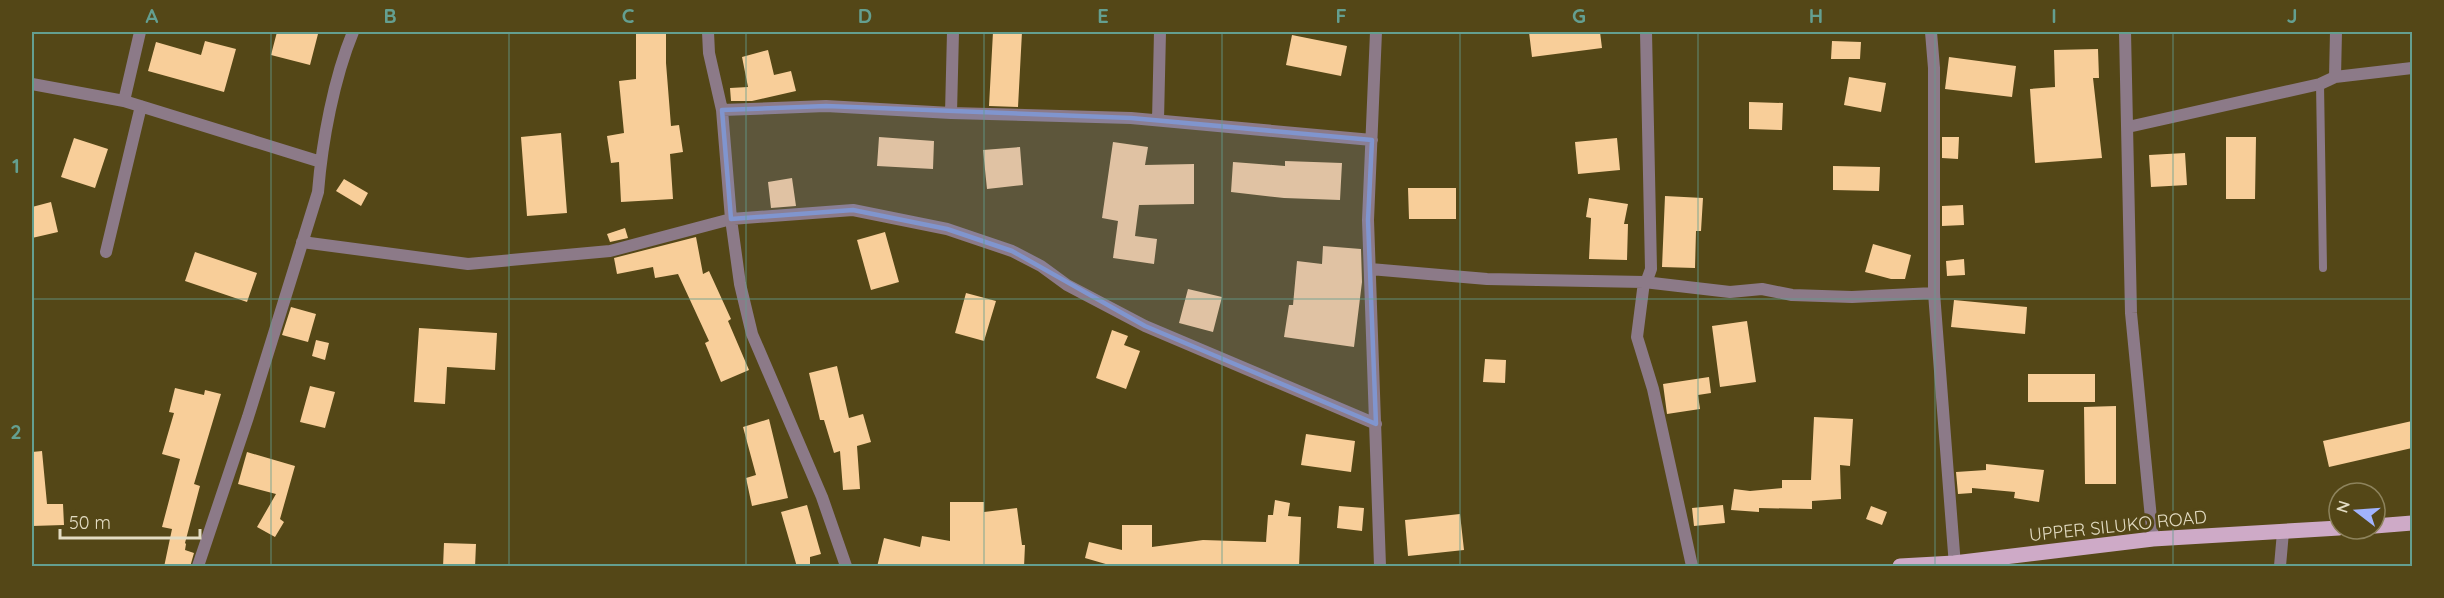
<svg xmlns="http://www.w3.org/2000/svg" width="2444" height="598" font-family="Quicksand,sans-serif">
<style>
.building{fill:#f8ce99}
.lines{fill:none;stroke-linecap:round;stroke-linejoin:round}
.lane{stroke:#8c7a88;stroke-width:8}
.street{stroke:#8c7a88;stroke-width:12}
.primary{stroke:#ceaac7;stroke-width:15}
.marked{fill:#8095ce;fill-opacity:0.2;stroke:#8095ce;stroke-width:4.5;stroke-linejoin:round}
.grid{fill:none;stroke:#649f90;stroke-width:1.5;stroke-opacity:0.55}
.labels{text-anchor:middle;stroke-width:6;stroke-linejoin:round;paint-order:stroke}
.street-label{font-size:18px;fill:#e3dcc3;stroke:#544717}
.neatline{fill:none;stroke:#649f90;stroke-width:2}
.grid-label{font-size:20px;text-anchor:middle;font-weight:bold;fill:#649f90}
</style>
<rect width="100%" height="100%" fill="#544717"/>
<path class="building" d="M277,32H309L318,34L310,65L271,55Z
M636,32H666V63L671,126L679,125L683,152L670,154L673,199L621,202L619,162L611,163L607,136L624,133L619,81L636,79Z
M993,32H1022L1018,107L989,106Z
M1529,32H1600L1602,48L1532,57Z
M1292,35L1347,46L1341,76L1286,65Z
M205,41L236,49L224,92L148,71L156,42L201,55Z
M1832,41L1861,42L1860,59H1831Z
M2098,49L2099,78H2093L2102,158L2035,163L2030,89L2055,87L2054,50Z
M768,50L774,75L791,71L796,91L752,101H731L730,88L748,87L742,57Z
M1949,57L2016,66L2012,97L1945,89Z
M1849,77L1886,83L1881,112L1844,105Z
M1749,102L1783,103L1782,130L1749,129Z
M561,133L567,213L527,216L521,137Z
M879,137L934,141L933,169L877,166Z
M1942,137H1959L1958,159L1942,158Z
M2226,137H2256L2255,199H2226Z
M74,138L108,149L95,188L61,177Z
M1617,138L1620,170L1578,174L1575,142Z
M1113,142L1148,147L1145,165L1194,164V204L1139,205L1135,236L1157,239L1154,264L1113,258L1118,221L1102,218Z
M1020,147L1023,185L987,189L983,150Z
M2185,153L2187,185L2151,187L2149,155Z
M1285,161L1342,163L1340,200L1284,198L1231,192L1233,162L1285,166Z
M1833,166L1880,167L1879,191L1833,190Z
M792,178L796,206L771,208L768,182Z
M344,179L368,193L361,206L336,191Z
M1408,188H1456V219H1409Z
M1665,196L1703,198L1701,231H1696L1695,268L1662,267Z
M1589,198L1628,204L1624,224H1628L1627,260L1589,259L1591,218L1586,217Z
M51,202L58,232L32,238V207Z
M1963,205L1964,225L1942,226V206Z
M625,228L628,238L610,242L607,234Z
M885,232L899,282L871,290L857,240Z
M696,237L703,274L709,271L731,319L728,321L749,370L721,382L705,343L709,341L678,274L655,278L653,267L617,274L614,258Z
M1873,244L1911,255L1905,279H1891L1865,272Z
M1323,246L1361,249L1362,282L1354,347L1284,337L1289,305H1293L1297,261L1322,264Z
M195,252L257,273L247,302L185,281Z
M1964,259L1965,275L1947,276L1946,261Z
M1188,289L1222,297L1213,332L1179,323Z
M966,293L996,301L984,341L955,333Z
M1954,300L2027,307L2025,334L1951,327Z
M291,307L316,314L308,342L282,335Z
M1747,321L1756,382L1720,387L1712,326Z
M419,328L497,333L495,370L447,367L445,404L414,402Z
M1112,330L1128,336L1124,345L1140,351L1126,389L1096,378Z
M316,340L329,343L325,360L312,356Z
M1485,359L1506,360L1505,383L1483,382Z
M837,366L849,418L863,414L871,442L857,446L860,489L843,490L840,451L834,453L824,420H820L809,373Z
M2028,374H2095V402H2028Z
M1709,377L1711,393L1698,395L1700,409L1667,414L1663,384Z
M310,386L335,392L325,428L300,422Z
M175,388L204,395L205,390L221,394L194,484L200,486L185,543L186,544L185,550L194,553L190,567H164L172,529L162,527L180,459L162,454L174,413L169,412Z
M2116,406V484H2085L2084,407Z
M1814,417L1853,419L1850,466L1840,465L1841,499L1812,501V509L1759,508V512L1731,510L1734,489L1750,491L1782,488V480H1811Z
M769,419L788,498L752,506L746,478L756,475L743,427Z
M2412,421V448L2329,467L2323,441Z
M1306,434L1355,441L1351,472L1301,465Z
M42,451L47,504H63L64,525L32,526V452Z
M247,452L295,466L280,519L284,522L275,537L257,527L276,494L238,484Z
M1986,464L2044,470L2039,502L2014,498L2015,492L1972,488V493L1958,494L1956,472L1986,470Z
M1275,500L1290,503L1288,516L1301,517L1299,567H1116L1085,558L1089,542L1122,550V525H1152V547L1203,540L1266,542L1268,515H1273Z
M950,502H984V512L1017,508L1022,545H1025L1024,567H877L884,538L920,547L922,536L950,541Z
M807,505L821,554L810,557V567H797L781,512Z
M1723,505L1725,523L1694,526L1692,508Z
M1339,506L1364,508L1362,531L1337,528Z
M1871,506L1887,512L1882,525L1866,519Z
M1460,514L1464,550L1408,556L1405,520Z
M444,543L476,544L475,567H443Z"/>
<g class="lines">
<path class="lane" d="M2320,84L2323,268"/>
<path class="street" d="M708,32L709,53L722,110L731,219L740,284L752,334L822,497L846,566
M1376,32L1368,220L1380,566
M1931,32L1934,68V293L1955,566
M2125,32L2131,313L2153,539
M2335,77L2412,68
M32,84L124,101L321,162
M124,101L140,32
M722,110L826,106L951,113L1131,118L1372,140
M951,113L953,32
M1158,120L1160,32
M2128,127L2320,84L2335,77L2336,32
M302,242L468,264L610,251L731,219L853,210L947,229L1012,251L1041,266L1067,285L1145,326L1376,424
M106,252L141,106
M1370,269L1487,279L1644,282L1647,280L1651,269L1646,32
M198,566L248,417L318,192C322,141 334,78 353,32
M1692,566L1653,389L1637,337L1644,282L1730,292L1762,289L1792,295L1852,297L1934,293
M2280,566L2283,532"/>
<path class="primary" d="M2375,526L2412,523
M1900,566L1954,563L2153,539L2339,528"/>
</g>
<path class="marked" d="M826,106L1131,118L1372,140L1368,220L1376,424L1145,326L1012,251L947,229L853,210L731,219L722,110Z"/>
<path class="grid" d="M271,32V566M509,32V566M746,32V566M984,32V566M1222,32V566M1460,32V566M1698,32V566M1935,32V566M2173,32V566M32,299H2412"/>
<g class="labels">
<g class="street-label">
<text transform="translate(2118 526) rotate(-6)" y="6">UPPER SILUKO ROAD</text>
</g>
</g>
<rect width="2444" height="598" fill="none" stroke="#544717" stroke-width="66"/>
<g transform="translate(2357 511) rotate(287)"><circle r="28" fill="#544717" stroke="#8d835c" stroke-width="1.5"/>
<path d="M0-4.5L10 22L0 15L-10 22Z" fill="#a1b3fd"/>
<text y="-9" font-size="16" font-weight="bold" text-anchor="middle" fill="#e3dcc3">N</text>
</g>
<path d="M60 529v9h140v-9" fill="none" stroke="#e3dcc3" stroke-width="3"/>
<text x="69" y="529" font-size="18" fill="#e3dcc3" stroke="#544717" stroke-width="4.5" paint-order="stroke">50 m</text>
<rect x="33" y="33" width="2378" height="532" class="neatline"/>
<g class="grid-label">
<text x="152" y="23">A</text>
<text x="390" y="23">B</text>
<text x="628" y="23">C</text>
<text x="865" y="23">D</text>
<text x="1103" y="23">E</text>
<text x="1341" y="23">F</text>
<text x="1579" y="23">G</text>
<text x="1816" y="23">H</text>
<text x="2054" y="23">I</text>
<text x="2292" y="23">J</text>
<text x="16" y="173">1</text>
<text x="16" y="439">2</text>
</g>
</svg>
